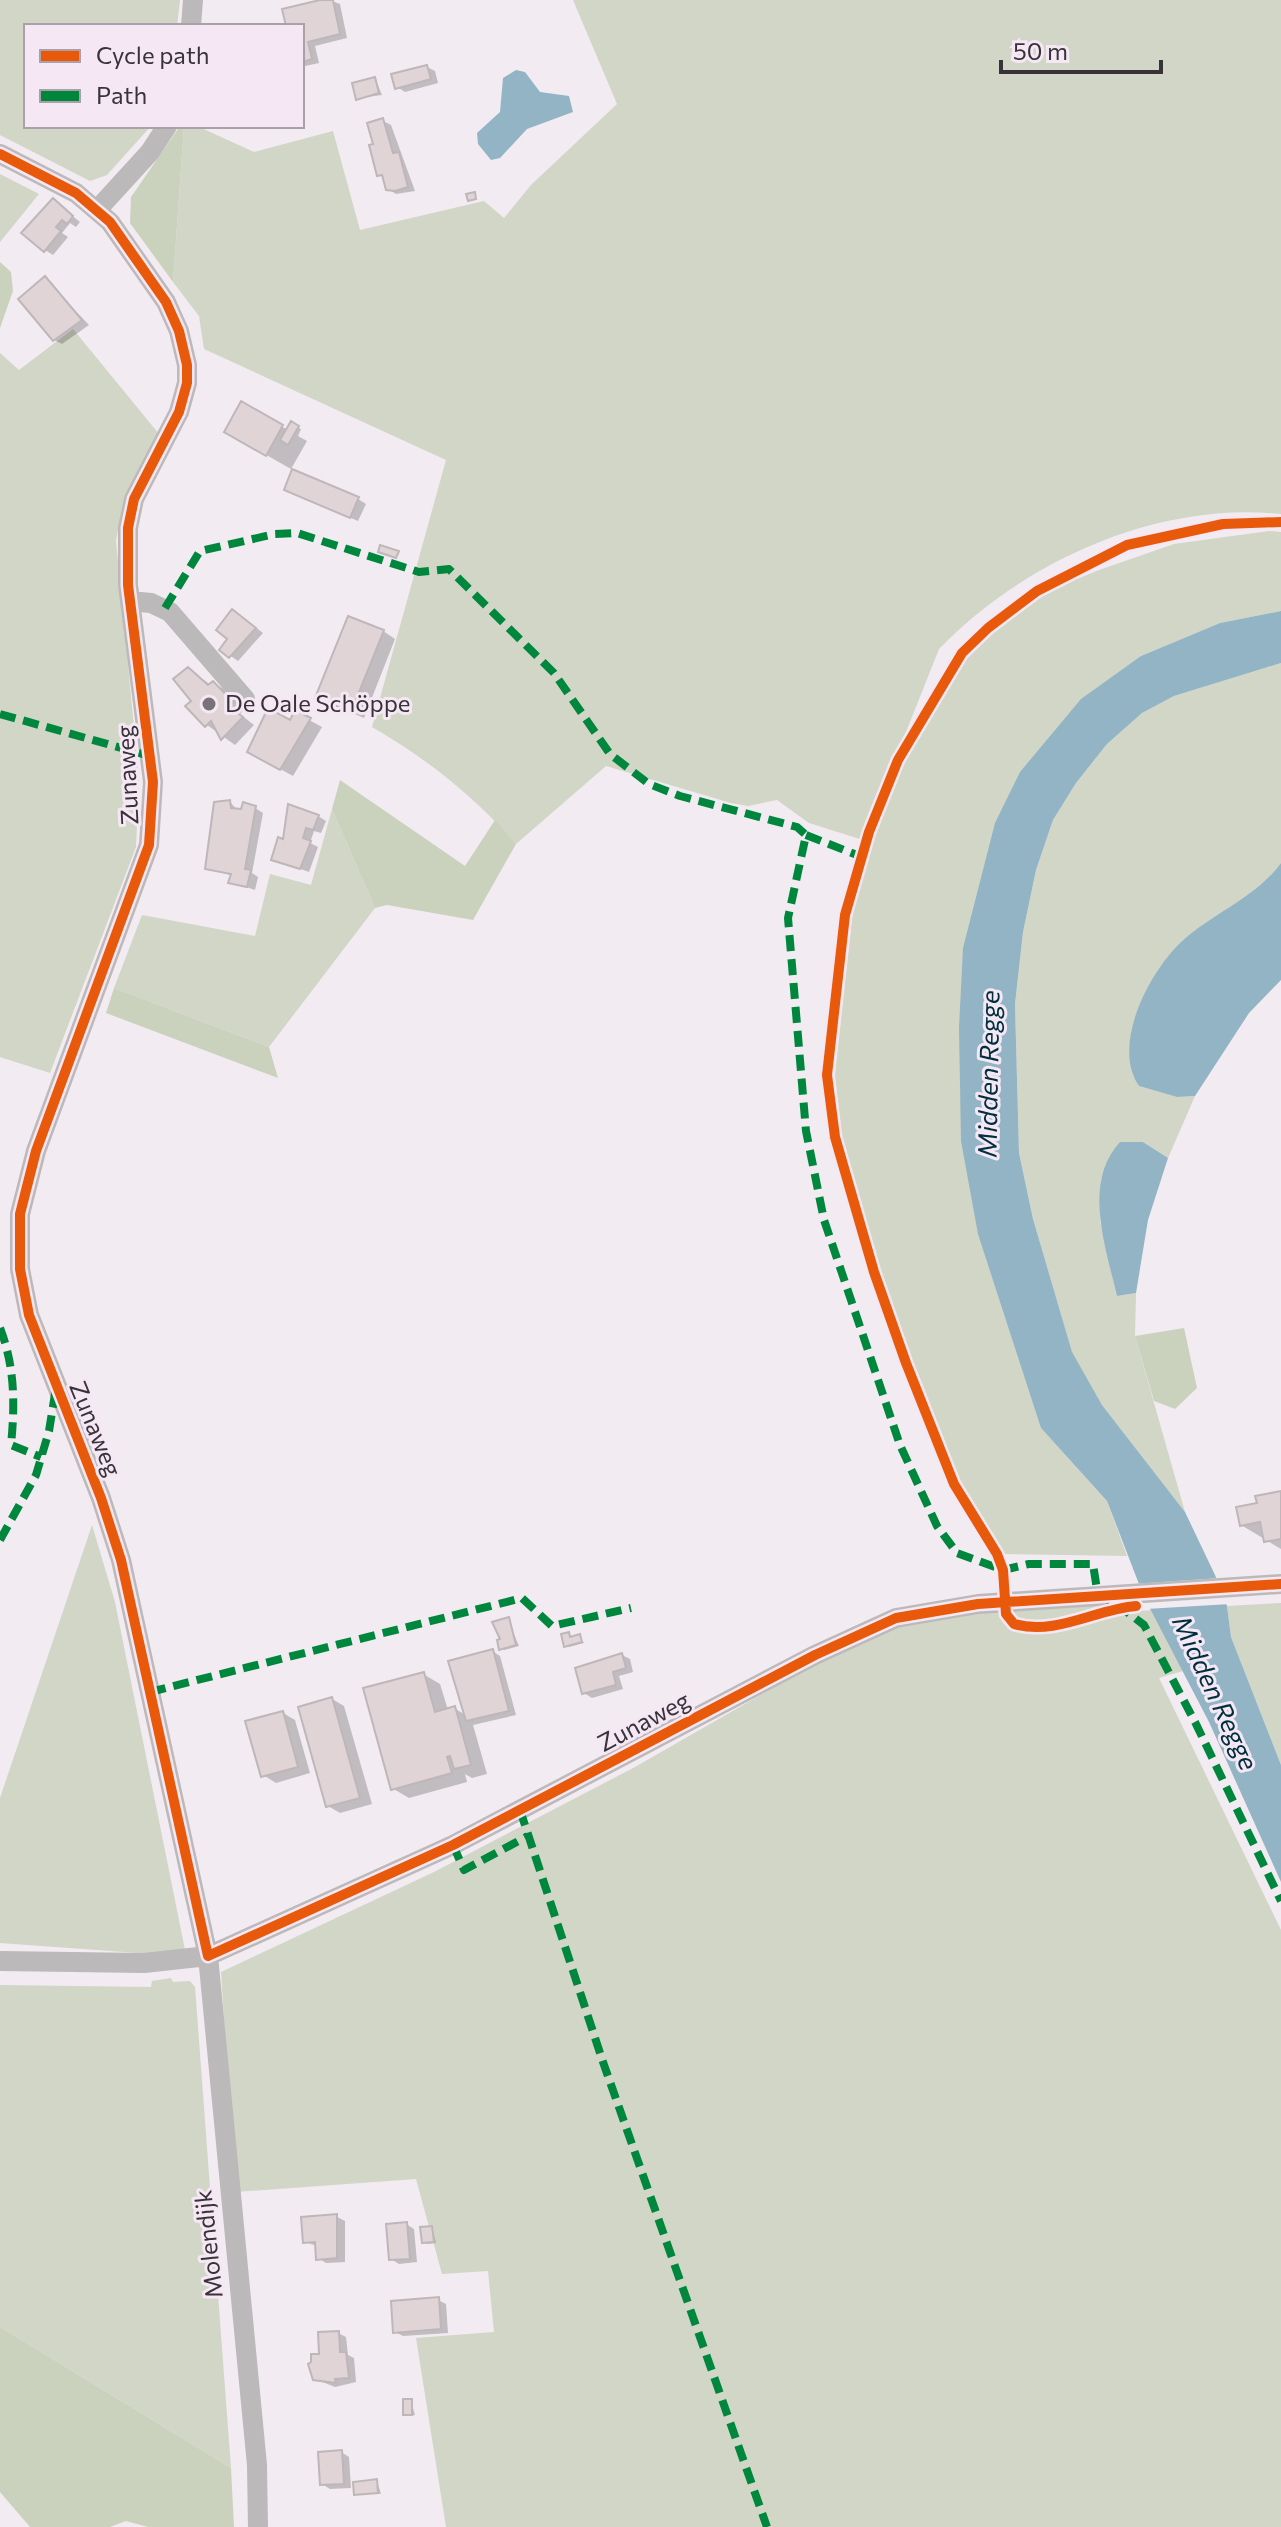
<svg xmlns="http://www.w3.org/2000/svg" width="1281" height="2527" font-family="Commissioner,sans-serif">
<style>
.green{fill:#d1d6c7}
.forest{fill:#cad2bd}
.water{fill:#92b4c4}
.pier{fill:#f2ebf1}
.shadow{fill:#0003}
.building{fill:#e1d4d6;stroke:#beb7b9;stroke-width:2}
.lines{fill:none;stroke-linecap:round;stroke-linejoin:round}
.street{stroke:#bcb9ba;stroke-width:20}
.quiet{stroke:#00873e;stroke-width:8;stroke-dasharray:16 8;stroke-linecap:butt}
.cycleway-casing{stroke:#f5e8f4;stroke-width:15}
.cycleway{stroke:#e8590c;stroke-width:10}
.poi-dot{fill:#797379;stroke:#f5e8f4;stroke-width:3}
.labels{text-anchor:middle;stroke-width:6;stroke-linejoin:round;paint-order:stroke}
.poi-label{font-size:24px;fill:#383338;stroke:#f5e8f4;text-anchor:start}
.street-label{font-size:24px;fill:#383338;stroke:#f5e8f4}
.water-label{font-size:26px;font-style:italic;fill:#00303f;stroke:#f5e8f4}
</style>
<rect width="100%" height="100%" fill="#f2ebf1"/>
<path class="green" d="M0,0H180L177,26H26V126H151L107,175L90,181L0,135Z
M573,0H1281V514C1157,501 1024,561 939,649L863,840L809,823L777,800L748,806L731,803L606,766L516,844C474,796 426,758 372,727L446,460L204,349L199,316L173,282L184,126H197L254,152L333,131L360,230L484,201L504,218L531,185L617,104Z
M0,174L39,194L0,242Z
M73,329L159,434L124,499L116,541L139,779L136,847L50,1073L0,1057V353L19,370Z
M1269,531L1281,532V611L1220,623L1141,656L963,948L1041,1428L1107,1501L1127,1556L1005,1554L958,1482L910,1362L883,1287L842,1138L835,1075L852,919L860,876L872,832L901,766L968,656L1004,622L1055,588L1099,570L1174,544Z
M1281,663V863C1254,900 1207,915 1176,947C1146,979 1113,1047 1139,1086L1177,1097L1195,1096L1168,1158L1143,1142H1120L1101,1180L1100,1221L1117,1296L1136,1293L1135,1336L1185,1512L1102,1405L1072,1353L1033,1219L1019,1153L1015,1004L1023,932L1036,870L1053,820L1076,783L1107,744L1142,713L1174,696Z
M332,809L375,908L269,1047L114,988L142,915L255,936L270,874L311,885Z
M92,1525L115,1602L185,1950L152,1954L0,1943V1798Z
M1281,1603V1765L1231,1637L1227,1606Z
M1113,1604C1098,1618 1025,1635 1009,1615L1010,1611Z
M999,1610L1006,1622L1021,1630L1085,1625L1111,1613L1152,1610L1183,1671L1159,1678L1281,1930V2527H446L416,2338L494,2332L488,2271L442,2274L416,2179L235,2192L221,1972L434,1872L635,1767L823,1659L909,1622Z
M171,1978L173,1982L190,1981L195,1987L231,2468L0,2327V1985L151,1987L152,1981Z"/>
<path class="forest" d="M180,126H184L173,282L130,223L131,197Z
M0,262L11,272L13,291L0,328Z
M340,780L465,866L495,820L516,844L473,920L387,905L375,908L332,809Z
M114,988L269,1047L278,1078L106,1013Z
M1184,1328L1197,1388L1175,1409L1154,1401L1135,1336Z
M0,2327L231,2468L234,2527H148L126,2521L110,2527H30L0,2492Z"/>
<path class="water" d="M516,70L525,72L540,92L569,96L573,112L527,129L500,158L491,160L478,144L477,133L500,112L503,78Z
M1281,611V663L1174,696L1142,713L1107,744L1076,783L1053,820L1036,870L1023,932L1015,1004L1019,1153L1033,1219L1072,1352L1102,1405L1185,1512L1215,1575L1227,1606L1231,1637L1281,1765V1882L1209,1722L1144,1597L1107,1501L1041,1428L978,1234L961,1141L959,1028L963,948L995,823L1020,772L1081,699L1141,656L1220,623Z
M1281,863V980L1249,1013L1195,1096L1177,1097L1139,1086C1112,1047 1146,979 1176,947C1207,915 1254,900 1281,863Z
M1120,1142H1143L1168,1158L1148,1220L1136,1293L1117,1296C1106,1248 1082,1183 1120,1142Z"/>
<path class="pier" d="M1221,1578L1230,1604L1146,1609L1134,1584Z"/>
<path class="shadow" d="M329,0L340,4L347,38L315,46L319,63L305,66L302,65V26H288Z
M427,67L435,71L438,83L405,92L397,87Z
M375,79L382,95L358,98Z
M383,121L391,125L415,191L396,194L388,189L375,162L370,124Z
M54,201L80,222L76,227L70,223L62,233L68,237L53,255L45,250Z
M45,279L89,325L62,344L54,340Z
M242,404L288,430L291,424L301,429L298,436L307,441L291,469L226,432Z
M294,494L358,499L366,504L358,521Z
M241,616L263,633L238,661L222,650Z
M383,631L395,639L364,718L318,698Z
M188,669L211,685L213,683L226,690L244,710L240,714L254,725L235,745L207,725L194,701Z
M296,713L322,727L293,776L249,752L291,723Z
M230,802L238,811L255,808L263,813L252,873L258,877L255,890L231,882L233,876L207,868Z
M318,816L326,821L321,833L314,831L310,843L318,847L309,872L273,859L284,842Z
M1281,1493V1549L1241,1525L1259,1505Z
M508,1620L519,1646L504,1650L501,1648Z
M563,1636H579L584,1643L569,1647Z
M492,1651L500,1656L516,1715L473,1725L487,1774L472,1778L465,1774L467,1782L409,1798L392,1788L423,1674L440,1684L448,1710L454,1708L467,1716Z
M622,1655L630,1659L633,1672L619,1676L623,1689L592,1698L584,1693Z
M332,1699L344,1706L372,1804L340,1813L328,1806Z
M283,1713L295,1720L310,1773L276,1783L263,1775Z
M337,2217L345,2221V2262L326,2263L318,2258L317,2246L305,2242L303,2219Z
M406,2224L414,2229L417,2262L399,2264L391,2259Z
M432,2228L436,2243L427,2244L424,2242Z
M438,2300L446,2304L448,2333L403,2336L395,2332Z
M338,2333L346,2337L348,2355L354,2358L356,2382L335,2387L315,2379L322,2356Z
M411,2401L415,2415L409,2416L405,2414Z
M341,2452L349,2457L351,2488L330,2489L322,2484Z
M377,2481L381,2494L356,2493Z"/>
<path class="building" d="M320,0H333L340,34L308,42L312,59L302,62V26H286L282,9Z
M427,65L431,79L395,89L391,74Z
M375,77L379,93L356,100L352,83Z
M383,118L393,153L399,152L408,187L395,191L386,190L382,175L377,176L369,145L373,144L367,123Z
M475,192L476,199L468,201L466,194Z
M53,198L73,216L67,224L62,220L56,227L61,231L44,252L21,233Z
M45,276L82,320L53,341L18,299Z
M241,401L283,425L266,456L224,432Z
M291,421L299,426L288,445L280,440Z
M292,469L359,497L350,518L284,490Z
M380,545L399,551L396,558L378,552Z
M232,609L256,628L229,658L219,650L227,639L216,630Z
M348,616L384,630L351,712L315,698Z
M188,667L208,685L213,681L233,702L229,706L243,717L221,740L211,721L205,727L185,706L191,701L173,679Z
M268,708L290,720L295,710L311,718L280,770L247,752Z
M230,800L231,808L241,809L243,802L256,806L245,869L251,870L247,887L228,883L231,874L205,869L214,802Z
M288,804L319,815L313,830L306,828L303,838L311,841L300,869L271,860L278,837L283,839Z
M1281,1491V1539L1264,1542L1260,1522L1240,1526L1236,1507L1257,1503L1255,1496Z
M509,1617L516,1645L499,1650L497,1640L500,1639L492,1622Z
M569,1632L570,1637L580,1634L582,1642L564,1647L561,1634Z
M493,1649L509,1711L466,1721L448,1661Z
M622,1653L626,1668L613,1672L616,1685L582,1694L575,1668Z
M424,1672L435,1712L455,1706L471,1765L454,1769L450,1756L447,1757L452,1773L391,1790L363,1688Z
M332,1697L360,1798L326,1807L298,1707Z
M283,1711L298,1767L261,1777L245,1721Z
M337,2214V2258L316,2260L315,2242L303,2243L301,2217Z
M407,2222L410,2259L389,2260L386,2224Z
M432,2226L434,2242L422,2243L420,2227Z
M439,2297L441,2329L393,2333L391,2301Z
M339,2331L340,2352H346L349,2378L335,2379L336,2383L313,2380L308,2364L311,2362V2354H319L318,2332Z
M403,2399H412V2415H403Z
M342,2450L344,2484L320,2485L318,2452Z
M377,2479L378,2493L354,2495L353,2482Z"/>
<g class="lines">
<path class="street" d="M191,26L193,0
M0,154L76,193L110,222L166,302L179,331L187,365V383L179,412L134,499L128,528V585L153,782L149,845L36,1151L20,1214V1269L29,1315L101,1498L121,1560L208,1956L453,1845L815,1655L896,1618L978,1604L1281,1584
M97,210L150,152L167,126
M130,601L151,603L170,612L245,699
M0,1961L144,1963L208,1956L257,2465L258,2527"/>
<path class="quiet" d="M165,608L200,551L275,534L297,533L419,572L449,569L554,673L610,754L649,784L680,796L797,827L806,835L788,918L806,1131L824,1220L900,1445L937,1526L957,1553L1003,1570L1029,1564H1093L1098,1596L1114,1602L1144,1625L1196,1724L1281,1901
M0,714L150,756
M806,835L862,857
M0,1328C15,1367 15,1404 11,1445L41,1457
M0,1540L36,1475L49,1431L56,1388
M150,1692L522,1598L552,1626L631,1608
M520,1810L603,2062L767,2527
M453,1845L464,1870L528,1836"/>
<g class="cycleway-casing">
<path id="cycleway" d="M0,154L76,193L110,222L166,302L179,331L187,365V383L179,412L134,499L128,528V585L153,782L149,845L36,1151L20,1214V1269L29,1315L101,1498L121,1560L208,1956L453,1845L815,1655L896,1618L978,1604L1281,1584
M1136,1606C1096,1609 1056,1636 1014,1624L1006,1614L1003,1570L997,1554L954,1484L906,1363L874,1272L835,1137L827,1075L845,915L869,832L898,760L962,653L988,628L1037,591L1127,545L1223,524L1281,522"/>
</g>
<use href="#cycleway" class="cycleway"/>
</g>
<circle class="poi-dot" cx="209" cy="704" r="8"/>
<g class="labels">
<g class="poi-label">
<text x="225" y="712">De Oale Schöppe</text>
</g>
<g class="street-label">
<text transform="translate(128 775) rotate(-93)" y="8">Zunaweg</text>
<text transform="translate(95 1429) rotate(68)" y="8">Zunaweg</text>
<text transform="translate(644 1722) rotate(-28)" y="8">Zunaweg</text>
<text transform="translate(209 2244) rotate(-96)" y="8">Molendijk</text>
</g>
<g class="water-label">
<text transform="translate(989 1074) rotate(-89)" y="9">Midden Regge</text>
<text transform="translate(1215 1693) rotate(65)" y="9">Midden Regge</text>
</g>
</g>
<rect x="24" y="24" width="280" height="104" fill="#f5e8f4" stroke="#a9a0a9" stroke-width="2"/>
<rect x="40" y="50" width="40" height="12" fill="#e8590c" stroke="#a9a0a9" stroke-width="2"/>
<text x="96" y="64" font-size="24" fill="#383338">Cycle path</text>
<rect x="40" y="90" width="40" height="12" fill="#00873e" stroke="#a9a0a9" stroke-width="2"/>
<text x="96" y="104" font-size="24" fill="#383338">Path</text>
<path d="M1001 60v12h160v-12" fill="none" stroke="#383338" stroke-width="4"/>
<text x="1013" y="60" font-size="24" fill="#383338" stroke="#f5e8f4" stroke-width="6" paint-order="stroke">50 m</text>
</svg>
